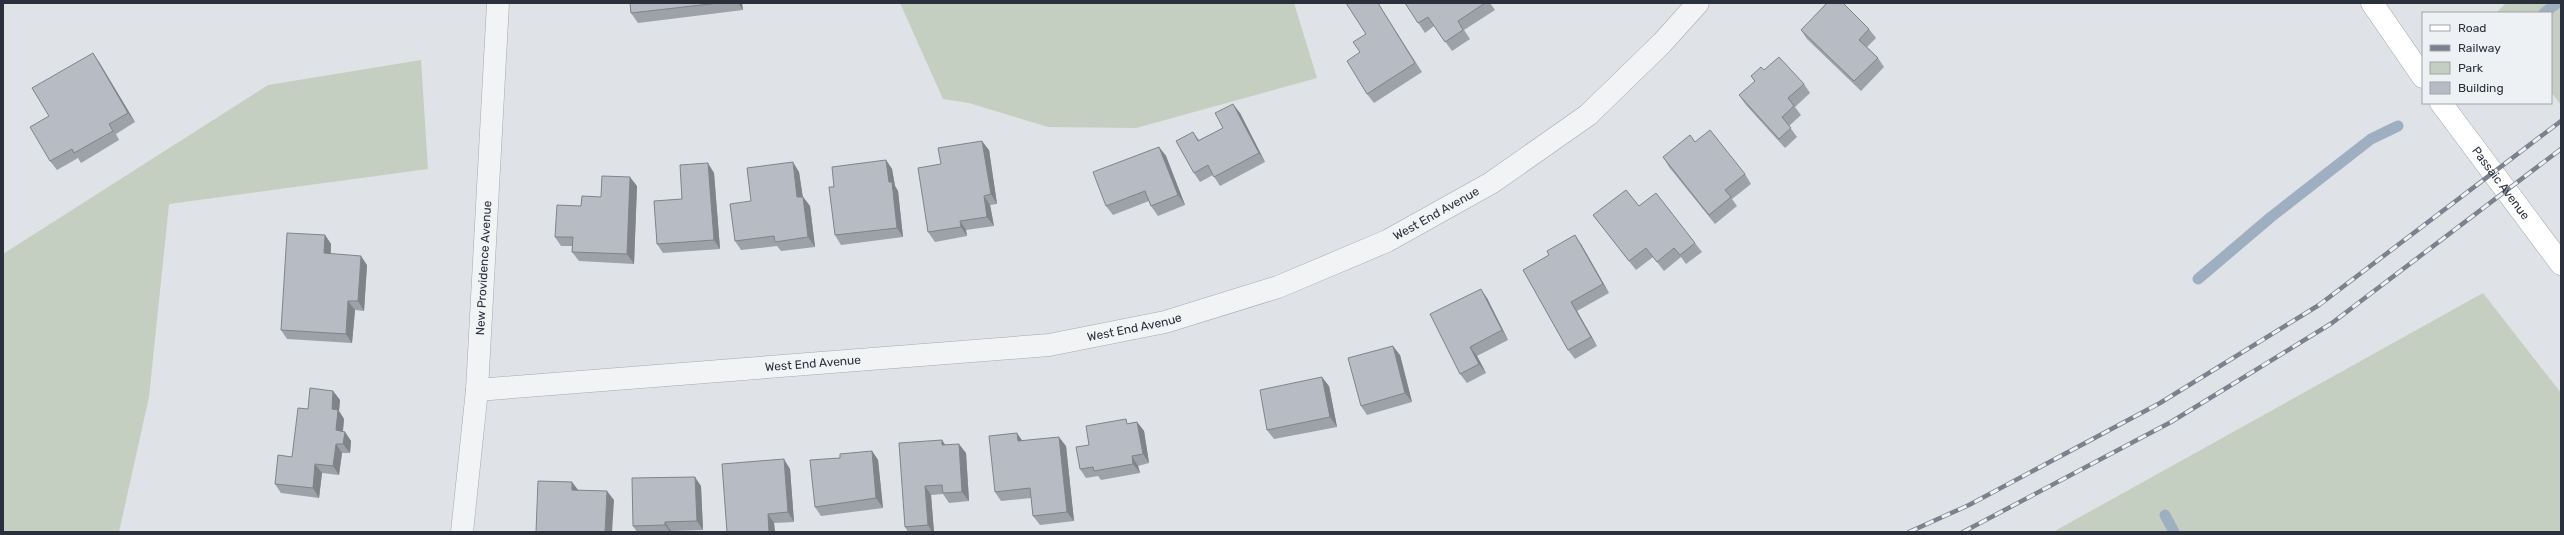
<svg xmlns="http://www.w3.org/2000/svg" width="2564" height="535" font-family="Rubik,sans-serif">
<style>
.green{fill:#c5cfc1}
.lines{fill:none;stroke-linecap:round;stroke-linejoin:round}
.stream{stroke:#9eafc2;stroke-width:11}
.street-casing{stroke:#a5a9b0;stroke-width:23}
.primary-casing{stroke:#a0a6b1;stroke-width:23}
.street{stroke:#f1f3f5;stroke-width:22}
.primary{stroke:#fff;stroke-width:22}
.rail-casing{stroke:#7a828e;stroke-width:4.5}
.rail{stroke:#eef1f4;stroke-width:3;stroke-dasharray:9;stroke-linecap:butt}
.wall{fill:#9da1a8}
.shaded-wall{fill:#808388}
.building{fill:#b7bbc3;stroke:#808388}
.labels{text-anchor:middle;stroke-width:3;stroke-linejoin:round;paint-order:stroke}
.street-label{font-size:12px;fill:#2a303c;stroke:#eef1f4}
</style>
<rect width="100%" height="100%" fill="#dfe2e6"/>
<path class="green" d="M900,3H1294L1317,78L1136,128L1048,127L969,103L943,99Z
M2506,3H2561V105L2551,92V13H2496Z
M421,60L428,169L169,204L149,397L119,532H3V254L268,85Z
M2483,293L2561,393V532H2053Z"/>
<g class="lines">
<path class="stream" d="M2544,13L2557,3
M2198,279L2271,217L2371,139L2398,126
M2165,515L2174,532"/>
<g class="street-casing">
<g id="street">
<path id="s1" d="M477,390L1049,345L1165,322L1278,287L1387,241L1491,183L1588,115L1662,43L1698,3"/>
<path id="s2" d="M462,532L477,390L498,3"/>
</g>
</g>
<g class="primary-casing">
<g id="primary">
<path d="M2372,3L2423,77"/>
<path id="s3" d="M2441,103L2561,264"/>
</g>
</g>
<use href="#street" class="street"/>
<use href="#primary" class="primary"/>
<g class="rail-casing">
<path id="rail" d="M1909,532L1969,505L2160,403L2319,305L2561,121
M1963,532L2171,422L2332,323L2561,149"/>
</g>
<use href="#rail" class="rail"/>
</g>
<path class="wall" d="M630,3H742L743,10L638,23L631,13Z
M1346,3H1378L1422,72L1374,103L1367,94L1360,52L1366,34Z
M1405,3H1490L1495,10L1464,30L1470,39L1452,51L1434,26L1425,33Z
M1869,29L1876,38L1867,47L1878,58L1884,67L1861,91L1807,39L1801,30Z
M99,62L135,122L116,134L119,140L81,163L78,158L57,170L50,161L49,116Z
M1764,70L1804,84L1810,93L1795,107L1801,115L1789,126L1797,137L1785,148L1746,105L1739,95L1755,82L1751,76Z
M1240,113L1265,162L1220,186L1213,175L1200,182L1194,173L1193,132L1199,140L1223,128Z
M1695,142L1745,174L1751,184L1732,199L1737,206L1715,224L1669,167L1663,157Z
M1159,147L1166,156L1185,205L1158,216L1151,206L1149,201L1113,215L1106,206Z
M989,150L997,204L990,205L994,226L966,230L967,236L935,242L928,232L941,164Z
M886,160L892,169L895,186L898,191L903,237L841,245L835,235Z
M799,172L803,197L810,206L815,247L781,251L777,246L741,250L735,241L751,201Z
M714,173L720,249L663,253L657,244L682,199Z
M637,186L634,264L579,261L572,252V246H561L555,237L581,206L601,197Z
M1639,206L1695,243L1702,252L1686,264L1681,257L1664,271L1653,257L1636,270L1600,224L1593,215Z
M325,235L331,244V254L367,265L364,311L355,310L352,343L287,339L281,330Z
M1581,244L1609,293L1577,311L1597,346L1575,359L1568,350L1523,270Z
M1487,298L1508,340L1477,356L1486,373L1467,383L1460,374Z
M1400,355L1412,402L1367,415L1361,406Z
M1329,386L1337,427L1274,439L1267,430Z
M333,391L340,400L339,411L344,419L343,431L345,432L351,441L350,453H342L339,475L322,473L319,498L281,493L275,484L292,457L308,409Z
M1137,422L1144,431L1149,463L1138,466L1140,473L1101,480L1098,476L1086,478L1080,469L1089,445L1129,423Z
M942,440L945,445L966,453L969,501L949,503L943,494L931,495L934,532H908L905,527Z
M1022,441L1066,446L1074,521L1040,525L1033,516L1031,498L1001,501L995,492Z
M872,451L878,460L883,508L821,516L815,507L840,458Z
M790,469L794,522L774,523L775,532H727Z
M701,486L703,530L671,531V532H637L633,526Z"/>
<path class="shaded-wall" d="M738,3H742L743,10Z
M93,53L99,62L135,122L128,113Z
M1233,104L1240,113L1265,162L1259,153Z
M982,141L989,150L997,204L991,194Z
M1159,147L1166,156L1185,205L1178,195Z
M886,160L892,169L895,186L898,191L903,237L897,228L889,182Z
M793,162L799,172L804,207L797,197Z
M708,163L714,173L720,249L714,240Z
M630,177L637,186L634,264L627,254Z
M984,196L990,205L994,226L987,217Z
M803,197L810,206L815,247L808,237Z
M960,221L966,230L967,236L961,227Z
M325,235L331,244L330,263L324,253Z
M1575,235L1581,244L1609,293L1603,284Z
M361,256L367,265L364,311L358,301Z
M1481,289L1487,298L1508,340L1502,330Z
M348,301L355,310L352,343L346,334Z
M1571,302L1577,311L1597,346L1591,337Z
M1393,346L1400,355L1412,402L1405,393Z
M1470,347L1477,356L1486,373L1479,364Z
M1322,377L1329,386L1337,427L1330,417Z
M333,391L340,400L339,411L344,419L342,440L336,430L332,409Z
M1137,422L1144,431L1149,463L1143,454Z
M345,432L351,441L350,453L343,444Z
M1017,433L1024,443L1018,441Z
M1059,437L1066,446L1074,521L1067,512Z
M942,440L948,449L942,445Z
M336,444L342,453L339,475L333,466Z
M959,444L966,453L969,501L962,492Z
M872,451L878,460L883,508L876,498Z
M1132,456L1138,466L1140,473L1133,464Z
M784,459L790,469L794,522L788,512Z
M315,464L322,473L319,498L313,488Z
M695,477L701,486L703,530L697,521Z
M572,482L579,491L572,490Z
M925,486L931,495L934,532H932L928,525Z
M607,491L614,500L612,532H605Z
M768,514L774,523L775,532H769Z
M665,522L671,531V532H670L665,525Z"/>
<path class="building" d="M630,3H719L631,13Z
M1346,3H1378L1415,63L1367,94L1347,61L1360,52L1353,42L1366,34Z
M1405,3H1485L1458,21L1463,30L1445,42L1428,17L1418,23Z
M1827,3H1843L1869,29L1859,40L1878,58L1854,81L1801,30Z
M93,53L128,113L109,124L113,131L74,153L72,149L50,161L30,127L49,116L32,88Z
M1779,57L1804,84L1788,98L1794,106L1782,117L1791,128L1779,139L1739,95L1755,81L1751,76L1761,67L1764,70Z
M1233,104L1259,153L1214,177L1208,165L1194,173L1176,141L1193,132L1198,141L1223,128L1215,113Z
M1710,130L1745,174L1725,190L1731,197L1709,215L1663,157L1690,135L1695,142Z
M982,141L991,194L984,196L987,217L960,221L961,227L928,232L918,168L941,164L938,148Z
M1159,147L1178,195L1151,206L1145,191L1106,206L1093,172Z
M886,160L889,182H892L897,228L835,235L829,187H834L832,167Z
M793,162L797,197H803L808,237L775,242L774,236L735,241L730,204L751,201L747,168Z
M708,163L714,240L657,244L654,201L682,199L680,165Z
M602,176L630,177L627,254L572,252L573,237H555L557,205L581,206L582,196L601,197Z
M1626,190L1639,206L1656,193L1695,243L1680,255L1674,248L1657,262L1646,248L1629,261L1593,215Z
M287,233L325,235L324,253L361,256L358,301H348L346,334L281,330Z
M1575,235L1603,284L1571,302L1591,337L1568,350L1523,270L1549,255L1547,251Z
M1481,289L1502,330L1470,347L1479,364L1460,374L1430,314Z
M1393,346L1405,393L1361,406L1348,358Z
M1322,377L1330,417L1267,430L1260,390Z
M310,388L333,391L332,409L338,410L336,430L345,432L343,444H336L333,466L315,464L313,488L275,484L278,455L292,457L298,408L308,409Z
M1126,419L1127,424L1137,422L1143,454L1132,456L1133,464L1094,471L1093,467L1080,469L1076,447L1089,445L1086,426Z
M1017,433L1018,441L1059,437L1067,512L1033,516L1030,488L995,492L989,436Z
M942,440V445L959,444L962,492L943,493L942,485L925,486L928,525L905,527L899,443Z
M872,451L876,498L815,507L810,460L840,458V454Z
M784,459L788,512L768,514L769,532H727L722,464Z
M695,477L697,521L665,522V525L633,526L632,478Z
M538,481L572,482V490L607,491L605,532H536Z"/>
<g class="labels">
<g class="street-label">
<text dy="4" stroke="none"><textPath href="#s3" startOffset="100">Passaic Avenue</textPath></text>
<text dy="4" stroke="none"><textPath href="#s1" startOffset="985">West End Avenue</textPath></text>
<text dy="4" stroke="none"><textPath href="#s2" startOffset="265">New Providence Avenue</textPath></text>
<text dy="4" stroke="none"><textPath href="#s1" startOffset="661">West End Avenue</textPath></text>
<text dy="4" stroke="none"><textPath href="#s1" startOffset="337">West End Avenue</textPath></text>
</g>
</g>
<rect width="2564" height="535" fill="none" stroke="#2a303c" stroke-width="8"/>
<rect x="2422" y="12" width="130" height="92" fill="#eef1f4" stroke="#a0a4aa"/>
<rect x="2430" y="25" width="20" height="6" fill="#ffffff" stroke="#a0a4aa"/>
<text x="2458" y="32" font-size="12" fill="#2a303c">Road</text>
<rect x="2430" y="45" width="20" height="6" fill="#7a828e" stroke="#a0a4aa"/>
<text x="2458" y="52" font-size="12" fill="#2a303c">Railway</text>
<rect x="2430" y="62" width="20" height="12" fill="#c5cfc1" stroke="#a0a4aa"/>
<text x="2458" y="72" font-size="12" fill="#2a303c">Park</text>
<rect x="2430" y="82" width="20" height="12" fill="#b7bbc3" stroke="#a0a4aa"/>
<text x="2458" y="92" font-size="12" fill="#2a303c">Building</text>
</svg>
